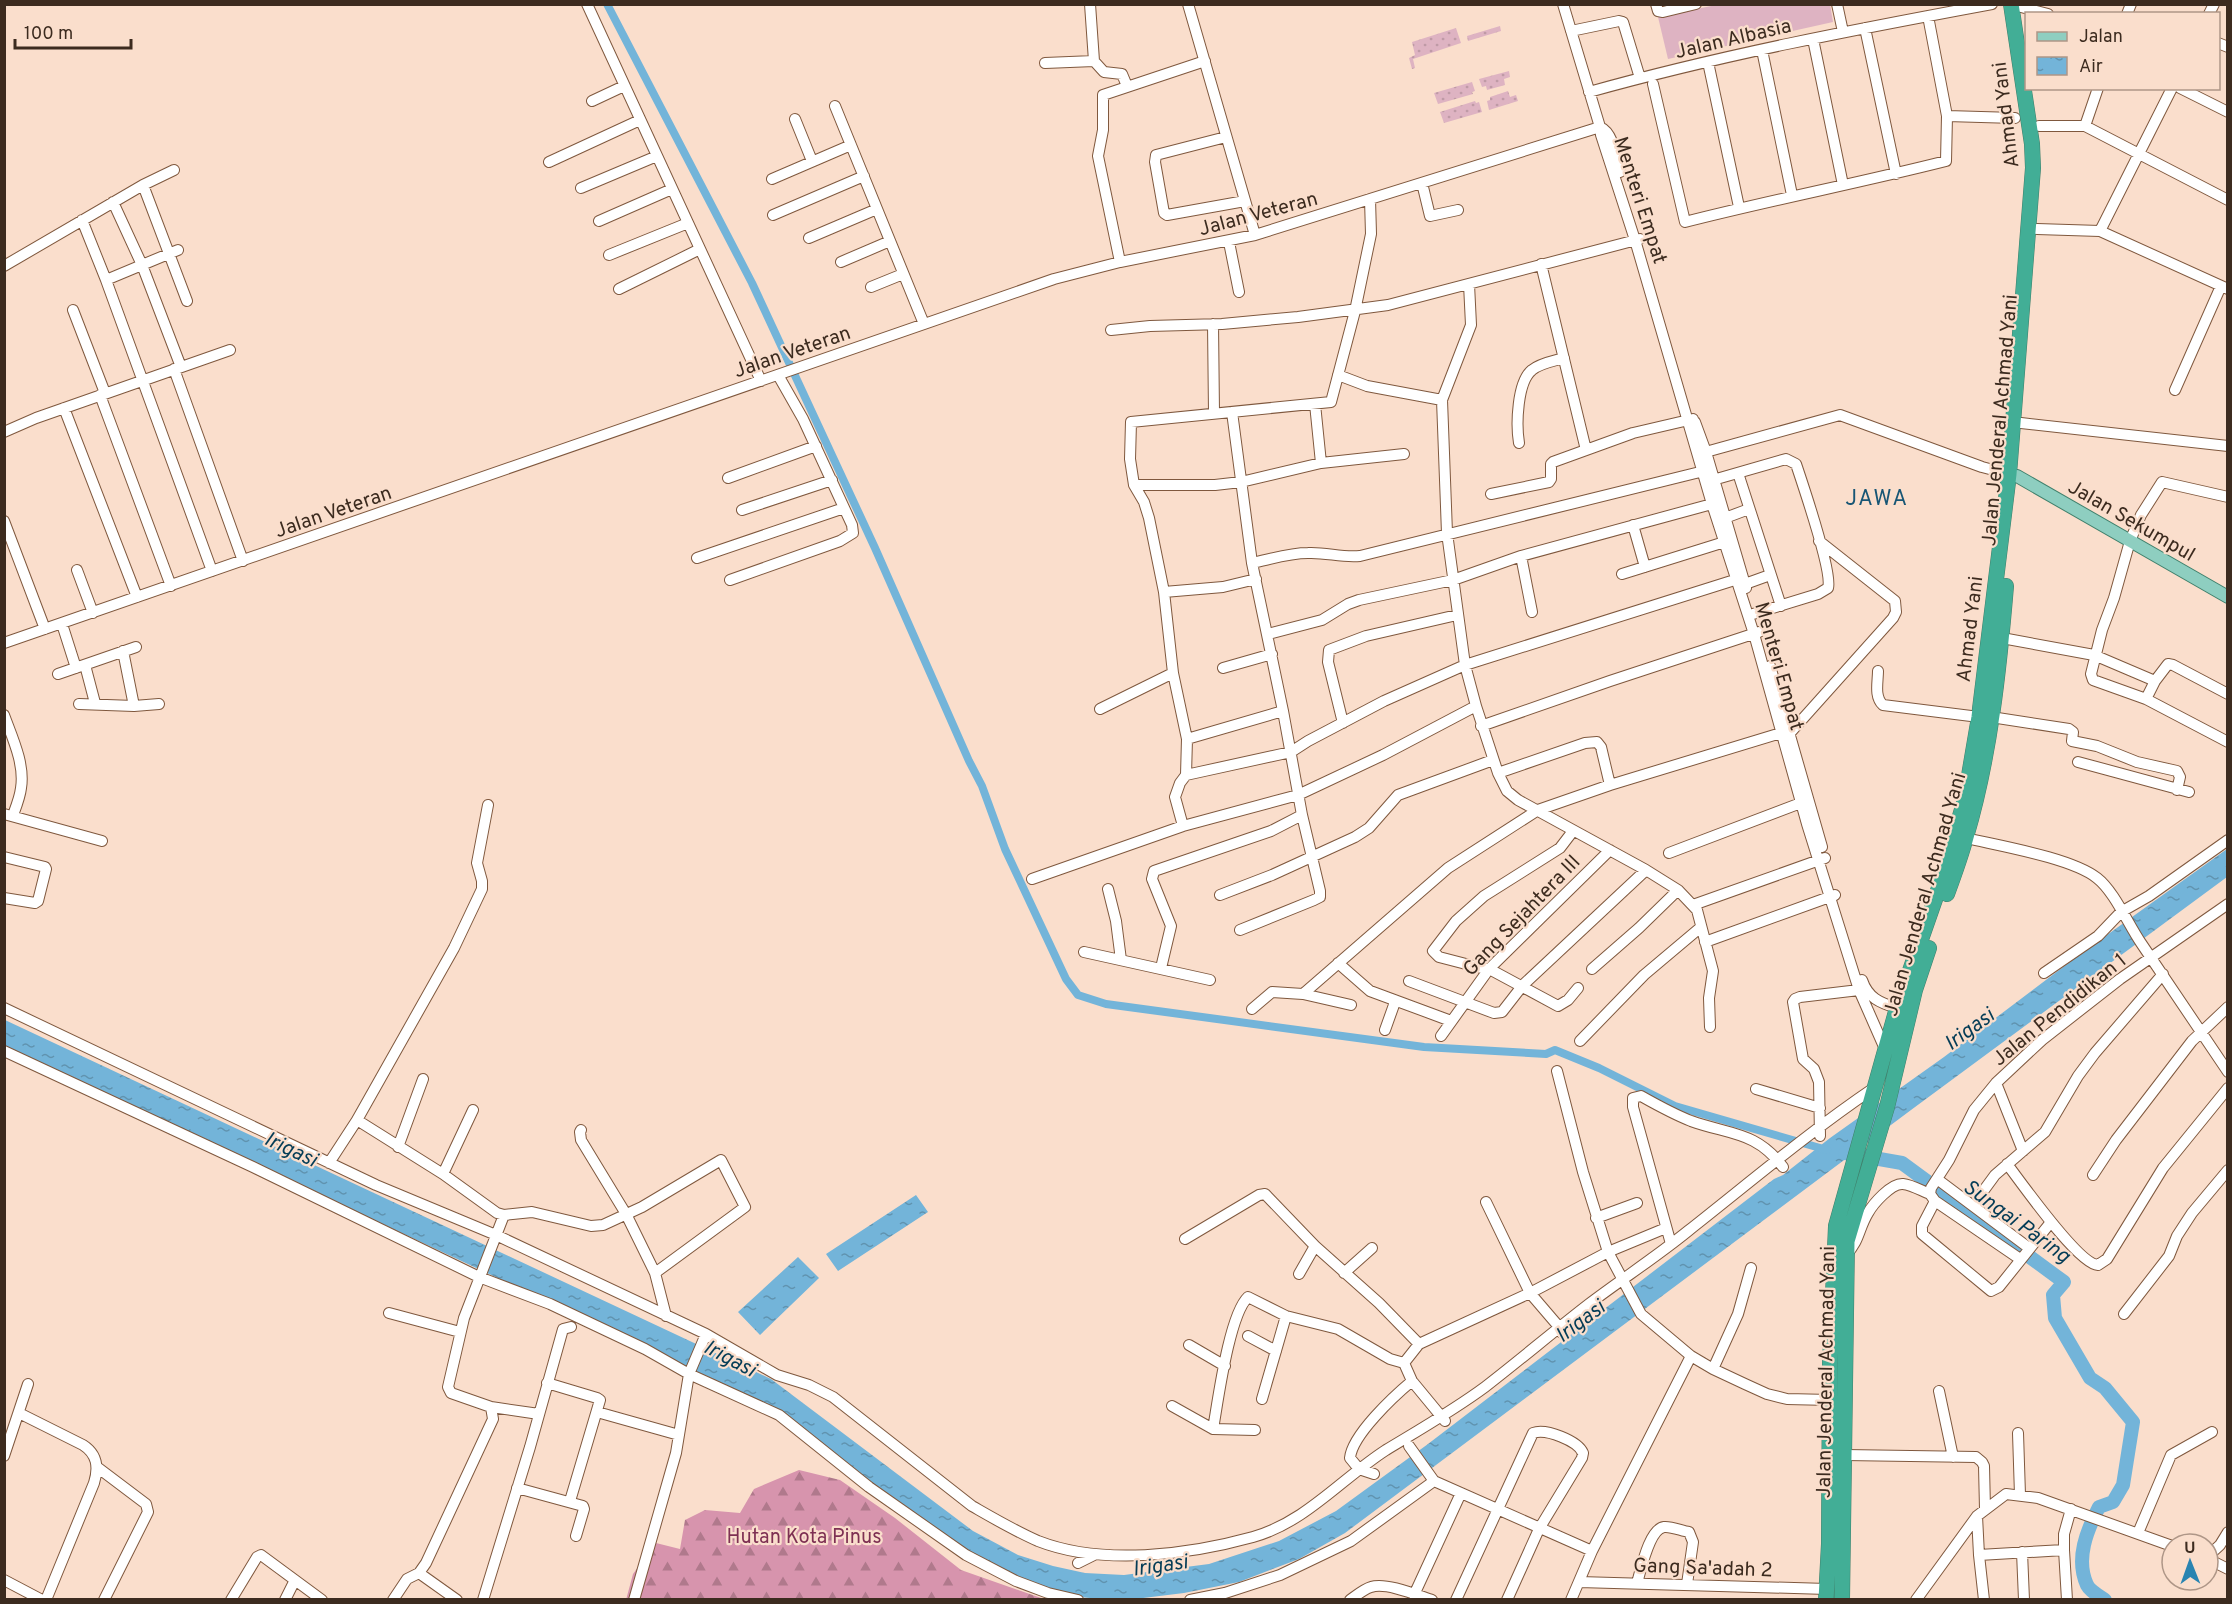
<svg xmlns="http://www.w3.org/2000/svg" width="2232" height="1604" font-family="Overpass,sans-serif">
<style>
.grass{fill:url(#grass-dots)}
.forest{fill:url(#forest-firs)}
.garden{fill:#deb3c2}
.water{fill:url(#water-ripples)}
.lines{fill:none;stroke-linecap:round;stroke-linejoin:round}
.canal{stroke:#73b4d9;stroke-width:8}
.river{stroke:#73b4d9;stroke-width:14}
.minor-casing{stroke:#7f583e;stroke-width:12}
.major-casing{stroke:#40806c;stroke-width:14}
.highway-casing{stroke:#40806c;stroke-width:16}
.minor{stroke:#fff;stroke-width:10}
.major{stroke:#8ecec0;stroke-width:12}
.highway{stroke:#42ae96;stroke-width:15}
.labels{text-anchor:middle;stroke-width:4.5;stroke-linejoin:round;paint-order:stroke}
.street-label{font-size:20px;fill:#3c2b1f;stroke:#fadecc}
.park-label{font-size:20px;fill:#7e3053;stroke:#fadecc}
.water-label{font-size:21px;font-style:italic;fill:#043c56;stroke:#fadecc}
.quarter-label{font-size:22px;letter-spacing:1.5px;fill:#185675;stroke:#fadecc}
</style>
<defs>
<pattern id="grass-dots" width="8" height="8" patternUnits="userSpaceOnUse" patternTransform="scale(1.5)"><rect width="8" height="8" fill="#deb3c2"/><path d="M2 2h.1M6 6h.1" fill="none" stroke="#bf9aa6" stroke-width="1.8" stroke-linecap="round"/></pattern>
<pattern id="forest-firs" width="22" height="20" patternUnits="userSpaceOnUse" patternTransform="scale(1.5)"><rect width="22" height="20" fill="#d794ad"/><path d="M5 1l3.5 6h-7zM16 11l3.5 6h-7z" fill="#b0798c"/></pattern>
<pattern id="water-ripples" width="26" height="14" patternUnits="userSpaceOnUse" patternTransform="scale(1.5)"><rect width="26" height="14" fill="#73b4d9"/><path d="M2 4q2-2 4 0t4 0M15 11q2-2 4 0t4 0" fill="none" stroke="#6093af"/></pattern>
</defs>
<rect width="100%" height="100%" fill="#fadecc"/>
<path class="grass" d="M1500,26L1501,31L1468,41L1467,36Z
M1456,28L1461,43L1413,59L1415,68L1412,69L1409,58L1415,55L1412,42Z
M1509,71L1510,77L1504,79L1505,85L1487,90L1486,86L1482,87L1479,79Z
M1472,82L1475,91L1472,92L1473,94L1438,104L1434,93Z
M1508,91L1510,97L1516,95L1518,101L1489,110L1487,101L1490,100V97Z
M1475,101L1476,103L1479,102L1482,112L1444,123L1440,112Z"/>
<path class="forest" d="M799,1470L840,1480L895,1518L961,1570L1044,1599L626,1600L633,1574L656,1543L680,1549L685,1520L705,1510L740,1513L754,1489Z"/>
<path class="garden" d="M1830,4L1833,22L1668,59L1658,17L1716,5Z"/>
<path class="water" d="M2227,849V877L1911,1110L1345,1533L1299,1559L1239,1582L1184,1593L1135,1599H1100L1069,1596L982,1563L745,1394L5,1047V1020L771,1379L973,1531L1018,1555L1053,1566L1085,1573L1124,1575L1209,1564L1279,1541L1336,1511L1428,1444L1774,1179L1783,1175L1830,1138L1944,1057L2079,955Z
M916,1195L928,1212L838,1271L826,1254Z
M798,1257L819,1278L760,1335L738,1312Z"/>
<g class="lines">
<path class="canal" d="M607,4L752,283L875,548L969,761L982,786L1005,849L1066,979L1078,995L1106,1004L1424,1047L1546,1054L1555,1050L1599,1068L1675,1106L1827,1150"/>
<path class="river" d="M1845,1153L1902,1163L2064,1282L2053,1295L2055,1318L2090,1378L2105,1388L2133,1422L2123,1485L2113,1502L2099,1507C2087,1530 2075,1559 2087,1585C2090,1591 2099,1596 2105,1600"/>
<g class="minor-casing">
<path id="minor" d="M587,4L761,381
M1090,4L1094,61
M1188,4L1255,235
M1563,4L1600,127L1601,135L1635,240L1712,504L1754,634L1807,824L1859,990L1885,1049
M1656,4L1658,11L1663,12L1696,4
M1837,4L1843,32
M2021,7L2048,14
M2127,14L2131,4
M2209,14L2214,4
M1865,28L1896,174
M1571,31L1619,21L1623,22L1640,78
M1813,39L1843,185
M2218,43L2228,47
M1762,50L1792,195
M1708,62L1739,207
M1045,63L1094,61L1104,72L1122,74L1127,86
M1653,84L1685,222C1771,200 1859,183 1946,161L1947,116L1928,16
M2098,88L2085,126L2228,200
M2180,88L2228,112
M1589,92C1721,55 1857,29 1992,4
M592,101L624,86
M835,106L924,324
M1947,116L2015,118
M795,119L812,161
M2039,126H2085
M1600,127C1614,133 1616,158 1620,172
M1226,137L1156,155L1155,162L1164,213L1167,215L1245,201
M549,162L640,120
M772,179L851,145
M1422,183L1430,216L1458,210
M143,185L187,301
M581,188L657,156
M113,202L142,265L181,367
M773,215L864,176
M82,220L106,280L212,571
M599,221L672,189
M2037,229L2100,231L2228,289
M2100,231L2172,88
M809,238L877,209
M1229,242L1239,292
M609,255L688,223
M841,262L890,241
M1120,262L1098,156L1103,130V95L1205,61
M1541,264L1586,450
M4,266L143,185L174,170
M106,280L178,250
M1469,284L1471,325L1442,400L1447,533L1465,665L1476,706L1498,773L1507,791L1518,800L1646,870L1678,890L1697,910L1713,971L1709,998L1710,1027
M871,287L903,274
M619,289L700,249
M73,310L105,393
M1213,324L1214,413
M1111,330L1150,326L1222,324L1298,317L1388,305L1640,239
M174,369L243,561
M1338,375L1367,386L1442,400
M2175,390L2221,286
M100,395L171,586
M1315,404L1321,463
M64,408L137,597
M1232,412L1252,563L1283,711L1302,815L1320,891V897L1314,900L1240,930
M1695,422L1706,452L1746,588
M2021,423L2228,446
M4,432L36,418L230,350
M1519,443C1516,425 1517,382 1532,370C1540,363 1554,361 1564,358
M1702,453L1840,415L1982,467L2016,476
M1738,473L1781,606
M728,478L816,446
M1713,480L1786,459L1796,464C1803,485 1833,573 1828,588L1818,594L1753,614
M1134,485H1215L1241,482L1321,463L1404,454
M1491,494L1549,482L1551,479V464L1553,462L1633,433L1693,419
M2228,497L2162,482L2141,515L2130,541L2114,598L2102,630L2091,674L2093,680L2146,699L2228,742
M742,510L832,480
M1725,518L1749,509
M4,521L45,629
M1633,525L1645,567
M1521,556L1532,612
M697,558L844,508
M1252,563C1271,559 1289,553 1308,553C1326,552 1342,558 1360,556L1708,470
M77,570L93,613
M1622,574L1731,540
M730,580L840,541L853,533L852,525L803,419L778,375
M1745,584L1770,575
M1164,592L1223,587L1256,579
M62,624L76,668
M1268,634L1322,620L1348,604L1359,600L1453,580L1521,556L1712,504
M2002,638L2094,655L2155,681
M4,643L1054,279L1120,262L1255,235L1600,127
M123,651L134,706
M85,665L95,703
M1770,666L1822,847
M1223,668L1272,654
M1878,671C1878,682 1874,697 1883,705L1979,717
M58,674L136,647
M2146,699L2155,681L2168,664L2173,665L2228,694
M79,704L134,706L159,704
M1100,709L1173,673
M4,715C12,737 25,764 21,788C20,797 16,807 13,815
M1991,717L2069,729L2073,732L2072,741L2097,746L2137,762L2177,771L2180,777L2177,790
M1343,723L1328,662L1329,650L1366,636L1457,615
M1481,726L1610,681L1759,632
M1187,739L1283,711
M2078,762L2189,792
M1498,773L1585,743L1597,742L1601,747L1610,785
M1186,775L1291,752L1308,741L1384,701L1465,665L1741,578
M4,814L102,841
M1183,826L1175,797L1180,783L1186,775L1187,739L1173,673L1164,592L1149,518L1144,502L1134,485L1130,459L1131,422L1331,402L1355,311L1371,234L1370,199
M1573,831L1560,848L1484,896L1456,921L1433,951L1439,957L1493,971L1558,1006L1568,1000L1578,988
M1966,838C2000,846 2072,858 2097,878C2114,891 2128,924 2141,943C2170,986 2199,1029 2228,1072
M1669,853L1806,801
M4,857L45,867L46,869L38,901L35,903L4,898
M1032,879L1183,826L1298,795L1383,755L1476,706
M1108,889L1116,921L1121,960
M1220,895L1272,875L1355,837L1369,828L1398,795L1493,760
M1693,905L1825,858
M1705,942L1835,895
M1084,952L1210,980
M1338,963L1370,991L1451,1021
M1161,968L1171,926L1152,879L1154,871L1271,831L1302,815
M1592,969L1639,928L1678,890
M2044,973L2098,936L2121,912L2149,896L2228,840
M1862,980C1868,998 1880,1003 1897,1008
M1409,981L1494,1013L1502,1012L1523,985L1646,870
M1303,994L1448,868L1538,810L1610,785L1781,733H1790L1893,618L1896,612L1895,601L1819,541
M4,1008L376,1185L496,1235L706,1334L777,1375L809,1385L833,1397L972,1506C993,1518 1015,1531 1038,1541C1102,1566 1188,1555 1253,1537C1306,1522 1341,1479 1386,1450C1419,1430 1454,1410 1485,1387C1520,1360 1554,1331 1589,1304C1622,1279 1656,1257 1688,1231C1749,1183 1809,1132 1874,1088
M1252,1009L1272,992L1303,994L1351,1005
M1385,1030L1395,1002
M1441,1036L1489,969L1610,850
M1580,1041L1644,975L1701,927
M4,1051L253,1167L479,1277L550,1304L645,1349L689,1374L779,1415L869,1487L966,1555L1016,1581L1048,1593L1078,1600
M1557,1071L1583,1172L1608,1252L1641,1314L1691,1356L1713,1369L1745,1384L1767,1394L1787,1399L1830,1400
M1996,1083L2023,1151
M1756,1089L1820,1108
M581,1130L580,1132L581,1140L626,1214L655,1273L666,1316
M1820,1136L1819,1082L1814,1069L1803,1059L1793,1002L1795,999L1800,997L1859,990
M398,1147L423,1079
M329,1163L357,1120
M2007,1164C2021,1182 2078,1264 2098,1265L2107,1259L2163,1168L2228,1088
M443,1174L473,1110
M2093,1175L2116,1140L2192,1041L2228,1007
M1937,1179L2029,1248
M1930,1194L1935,1201L1922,1226V1234L1991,1291L1999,1287L2051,1222
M1935,1201L2020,1259
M1486,1202L1530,1293L1560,1328L1562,1333
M1975,1207L1984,1190L1995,1175L2045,1132L2078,1076L2095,1053L2163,974
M504,1215L532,1212L591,1226L603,1225L642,1207L721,1160L745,1207L655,1273
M1596,1218L1637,1203
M1185,1239L1259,1195L1265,1194L1315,1246
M1671,1244L1633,1107V1098L1641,1096C1657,1105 1673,1114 1691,1121C1730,1135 1756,1131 1783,1167
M1846,1255C1860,1240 1858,1230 1868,1213C1873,1204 1891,1183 1903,1184C1912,1185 1922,1191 1930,1194L1931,1188L1949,1160L1974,1110L1996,1083L2042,1040L2120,979L2228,904
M1344,1273L1372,1248
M1299,1274L1315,1246L1379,1303L1419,1344
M389,1313L460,1332
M2124,1314L2169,1256L2177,1236L2192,1213L2228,1170
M1248,1336L1276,1351
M1189,1345L1225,1366
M1404,1363L1419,1344L1530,1293L1608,1252L1666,1228
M1404,1363L1412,1381L1445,1421
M1713,1369L1738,1314L1751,1268
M547,1383L597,1398L600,1400L570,1501
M1939,1391L1953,1457
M1262,1399L1286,1316
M1172,1406L1213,1429L1255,1430
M491,1407L539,1414
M597,1412L679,1435
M19,1413L83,1445C97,1454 99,1467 94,1483L46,1600
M1213,1429C1218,1401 1229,1315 1248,1297L1286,1316L1338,1329L1390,1359L1404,1363
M2018,1433L2020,1495
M1409,1446L1434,1481L1592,1551
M1845,1455L1976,1457L1982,1462L1984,1466L1985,1509
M4,1456L28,1384
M97,1467L146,1504L148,1512L104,1600
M1374,1474L1359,1469L1350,1458C1352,1435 1394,1396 1412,1381
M517,1488L583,1506L584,1509L576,1536
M1977,1516L1979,1555
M2138,1533L2171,1455L2212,1432
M2064,1550V1534L2071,1509
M2022,1552L2024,1600
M2208,1556L2220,1545L2228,1532
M2208,1559L2228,1569
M1078,1563L1094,1555
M419,1573L457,1600
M4,1580L42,1600
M1579,1582L1827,1589
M1637,1583C1641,1570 1649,1529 1664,1527C1671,1526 1682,1531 1689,1532L1693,1542L1687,1584
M1414,1595L1461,1493
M231,1600L257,1557L261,1555L322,1600
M285,1600L295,1580
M393,1600L407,1579L419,1573L426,1563L493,1419L491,1407L451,1393L448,1387L464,1318L504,1215L497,1213L443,1174L357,1120L454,948L482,889V881L477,863L488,805
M483,1600L530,1447L563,1329L571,1327
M634,1600L676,1453L689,1374L706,1334
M1190,1600L1225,1593L1280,1575L1351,1541L1434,1481
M1350,1600C1357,1595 1364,1589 1371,1587C1386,1582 1417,1595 1432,1600
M1456,1600L1533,1433C1546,1428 1578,1441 1583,1453L1582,1458L1539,1529L1507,1600
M1571,1600L1592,1551L1691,1356
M1916,1600L1977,1516L2006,1494L2038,1498L2172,1546
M1984,1600L1979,1555L2064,1550L2067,1600"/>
</g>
<g class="major-casing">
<path id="major" d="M2017,476L2228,597"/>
</g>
<g class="highway-casing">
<path id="highway" d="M1947,894C1954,875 1961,856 1966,837C1990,756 1999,670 2006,586
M1826,1600L1829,1544L1830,1363L1836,1226L1897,1008L1940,885L1965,799L1979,717L2009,474L2033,168L2032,144L2011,4
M1842,1600L1847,1241L1887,1107L1915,990L1929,948"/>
</g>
<use href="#minor" class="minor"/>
<use href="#major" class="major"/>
<use href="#highway" class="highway"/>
</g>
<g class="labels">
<g class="street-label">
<text transform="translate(1733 38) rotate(-13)" y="7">Jalan Albasia</text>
<text transform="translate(2005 115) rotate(-97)" y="7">Ahmad Yani</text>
<text transform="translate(1641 200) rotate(72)" y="7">Menteri Empat</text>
<text transform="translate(1258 213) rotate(-15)" y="7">Jalan Veteran</text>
<text transform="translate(792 351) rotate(-19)" y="7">Jalan Veteran</text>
<text transform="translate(1999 420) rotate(-85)" y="7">Jalan Jenderal Achmad Yani</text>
<text transform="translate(333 511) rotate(-19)" y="7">Jalan Veteran</text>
<text transform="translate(2132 520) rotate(30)" y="7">Jalan Sekumpul</text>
<text transform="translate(1969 629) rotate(-83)" y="7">Ahmad Yani</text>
<text transform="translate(1780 666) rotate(74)" y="7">Menteri Empat</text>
<text transform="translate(1924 894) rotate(-74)" y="7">Jalan Jenderal Achmad Yani</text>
<text transform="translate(1521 915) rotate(-46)" y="7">Gang Sejahtera III</text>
<text transform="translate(2059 1009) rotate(-39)" y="7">Jalan Pendidikan 1</text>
<text transform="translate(1825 1372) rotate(-89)" y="7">Jalan Jenderal Achmad Yani</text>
<text transform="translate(1703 1567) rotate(2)" y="7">Gang Sa'adah 2</text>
</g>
<g class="park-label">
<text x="804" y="1543">Hutan Kota Pinus</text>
</g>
<g class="water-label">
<text transform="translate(1969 1029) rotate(-36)" y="7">Irigasi</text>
<text transform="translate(291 1149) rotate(25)" y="7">Irigasi</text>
<text transform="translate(2017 1221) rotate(36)" y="7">Sungai Paring</text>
<text transform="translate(1580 1321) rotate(-37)" y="7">Irigasi</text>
<text transform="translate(730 1358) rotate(28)" y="7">Irigasi</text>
<text transform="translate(1160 1565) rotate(-8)" y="7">Irigasi</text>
</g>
<g class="quarter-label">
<text x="1877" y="505">JAWA</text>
</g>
</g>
<rect width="2232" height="1604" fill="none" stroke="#3c2b1f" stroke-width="12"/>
<rect x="2025" y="12" width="195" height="78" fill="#fadecc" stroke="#ae9687" stroke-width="1.5"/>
<rect x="2037" y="32" width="30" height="9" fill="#8ecec0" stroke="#ae9687" stroke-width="1.5"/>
<text x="2079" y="42" font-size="18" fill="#3c2b1f">Jalan</text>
<rect x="2037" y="57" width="30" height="18" fill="url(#water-ripples)" stroke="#ae9687" stroke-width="1.5"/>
<text x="2079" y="72" font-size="18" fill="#3c2b1f">Air</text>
<g transform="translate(2190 1562) rotate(359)"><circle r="28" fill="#fadecc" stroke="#ae9687" stroke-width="1.5"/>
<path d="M0-4.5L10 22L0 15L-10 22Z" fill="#2984b1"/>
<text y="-9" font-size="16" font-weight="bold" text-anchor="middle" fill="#3c2b1f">U</text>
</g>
<path d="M15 39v9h116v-9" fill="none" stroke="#3c2b1f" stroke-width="3"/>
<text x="24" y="39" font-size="18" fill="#3c2b1f" stroke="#fadecc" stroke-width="4.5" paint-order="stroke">100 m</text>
</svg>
